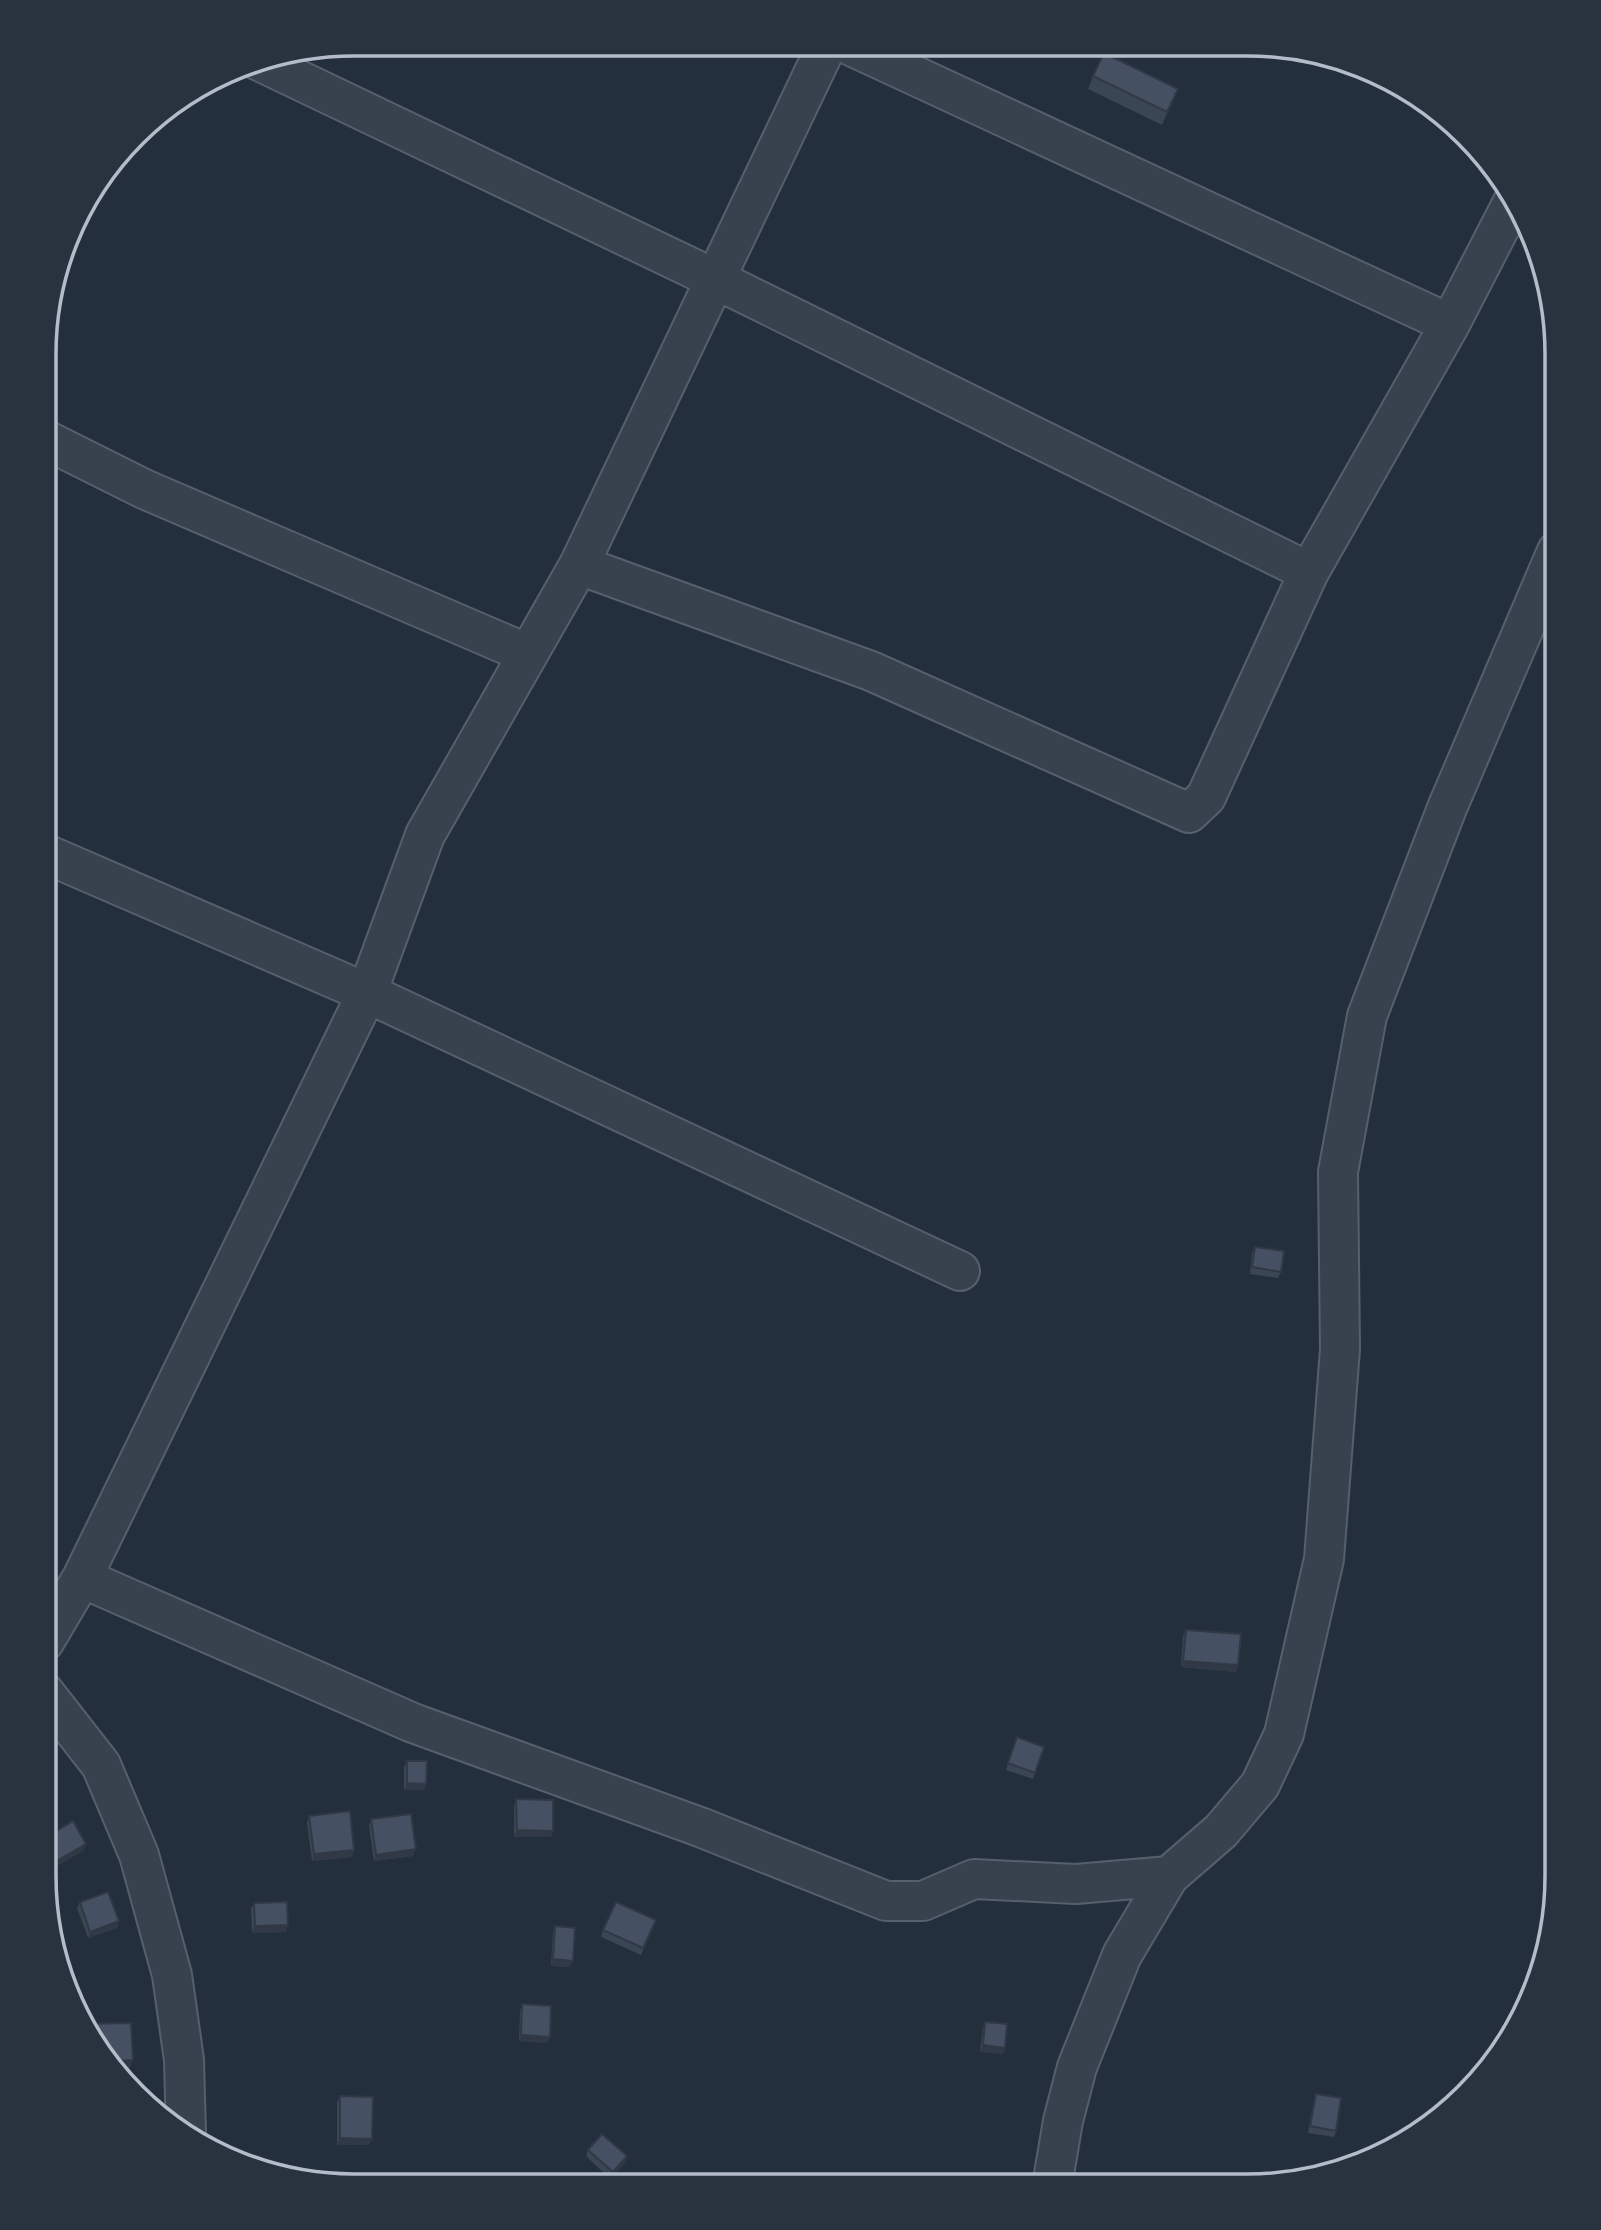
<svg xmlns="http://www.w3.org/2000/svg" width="1601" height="2230" font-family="'Open Sans',sans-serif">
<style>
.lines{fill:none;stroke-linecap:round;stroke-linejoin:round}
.minor-casing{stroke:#565f6c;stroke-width:42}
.minor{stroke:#38414e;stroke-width:38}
.wall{fill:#3b4654}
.shaded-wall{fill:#303945}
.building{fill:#455162;stroke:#303945;stroke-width:2}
.rim{fill:none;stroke:#b4bcc9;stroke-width:3.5}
</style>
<rect width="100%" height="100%" fill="#242f3e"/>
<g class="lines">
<g class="minor-casing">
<path id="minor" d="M849,45L1450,324
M257,60L717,280L1309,572
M46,440L144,489L528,654
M579,565L871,671L1189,813L1206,797L1309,572L1450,324L1513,202
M46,854L367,993L960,1271
M82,1578L367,993L425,835L579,565L827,45
M44,1642L82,1578L413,1723L700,1827L886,1901H923L974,1879L1076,1884L1169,1876
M44,1692L101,1765L139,1855L172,1975L184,2060L186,2134
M1052,2186L1063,2121L1077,2067L1122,1955L1169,1876L1221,1831L1260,1785L1284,1734L1324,1559L1340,1349L1338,1172L1367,1016L1447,808L1557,551"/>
</g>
<use href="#minor" class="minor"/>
</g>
<path class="wall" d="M1093,76L1173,102L1162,125L1088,89Z
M1255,1247L1281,1272L1278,1278L1250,1274L1252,1253Z
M1186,1630L1238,1665L1236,1672L1181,1667L1183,1636Z
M1017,1737L1044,1747L1033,1779L1006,1770Z
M407,1761L426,1784L424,1790H404V1767Z
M516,1799L551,1837H514V1806Z
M309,1816L354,1850L352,1857L312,1861L307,1823Z
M371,1819L413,1856L374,1861L369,1826Z
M44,1839L84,1850L50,1870L44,1859Z
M80,1902L119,1921L117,1928L88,1938L77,1908Z
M254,1903L286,1932L252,1933L251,1909Z
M555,1926L570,1967L551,1966L553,1933Z
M654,1927L641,1955L601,1937L603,1930Z
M522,2004L550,2037L547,2043L519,2041L520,2011Z
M985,2022L1005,2048L1003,2054L980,2052L983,2028Z
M1316,2094L1336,2131L1334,2137L1308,2133L1314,2100Z
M340,2096L369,2145H337V2103Z
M588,2150L627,2156L625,2163L610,2179L586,2156Z"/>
<path class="shaded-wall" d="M1178,89L1173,102L1162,125L1167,112Z
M1183,1661L1238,1665L1236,1672L1181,1667Z
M50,1762L48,1769L44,1773V1769Z
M407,1783L426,1784L424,1790H404Z
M517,1830L553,1831L551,1837H514Z
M86,1844L84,1850L50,1870L53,1863Z
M416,1849L413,1856L374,1861L376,1855Z
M354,1850L352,1857L312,1861L314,1854Z
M119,1921L117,1928L88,1938L90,1932Z
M288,1925L286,1932L252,1933L255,1926Z
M553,1959L573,1961L570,1967L551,1966Z
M521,2035L550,2037L547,2043L519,2041Z
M983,2045L1005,2048L1003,2054L980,2052Z
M133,2060L128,2073H125L115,2061Z
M340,2138L372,2139L369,2145H337Z
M627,2156L625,2163L610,2179L613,2172Z"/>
<path class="building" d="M1104,53L1178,89L1167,112L1093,76Z
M1255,1247L1284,1251L1281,1272L1252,1267Z
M1186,1630L1241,1634L1238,1665L1183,1661Z
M1017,1737L1044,1747L1035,1773L1008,1763Z
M44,1756L50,1762L44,1769Z
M407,1761H427L426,1784L407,1783Z
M516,1799L553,1800V1831L517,1830Z
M350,1811L354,1850L314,1854L309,1816Z
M411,1814L416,1849L376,1855L371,1819Z
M73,1821L86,1844L53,1863L44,1849V1839Z
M108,1892L119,1921L90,1932L80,1902Z
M287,1902L288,1925L255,1926L254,1903Z
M616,1902L656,1920L643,1948L603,1930Z
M555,1926L575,1928L573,1961L553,1959Z
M522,2004L551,2006L550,2037L521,2035Z
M985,2022L1007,2024L1005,2048L983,2045Z
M131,2023L133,2060L115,2061L84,2024Z
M1316,2094L1341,2098L1336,2131L1310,2126Z
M340,2096L373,2097L372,2139L340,2138Z
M602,2134L627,2156L613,2172L588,2150Z"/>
<path d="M0 0H1601V2230H0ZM354 56H1247A298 298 0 0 1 1545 354V1876A298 298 0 0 1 1247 2174H354A298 298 0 0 1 56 1876V354A298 298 0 0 1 354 56Z" fill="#29323f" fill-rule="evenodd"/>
<path class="rim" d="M354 56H1247A298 298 0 0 1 1545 354V1876A298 298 0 0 1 1247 2174H354A298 298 0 0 1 56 1876V354A298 298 0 0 1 354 56Z"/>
</svg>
